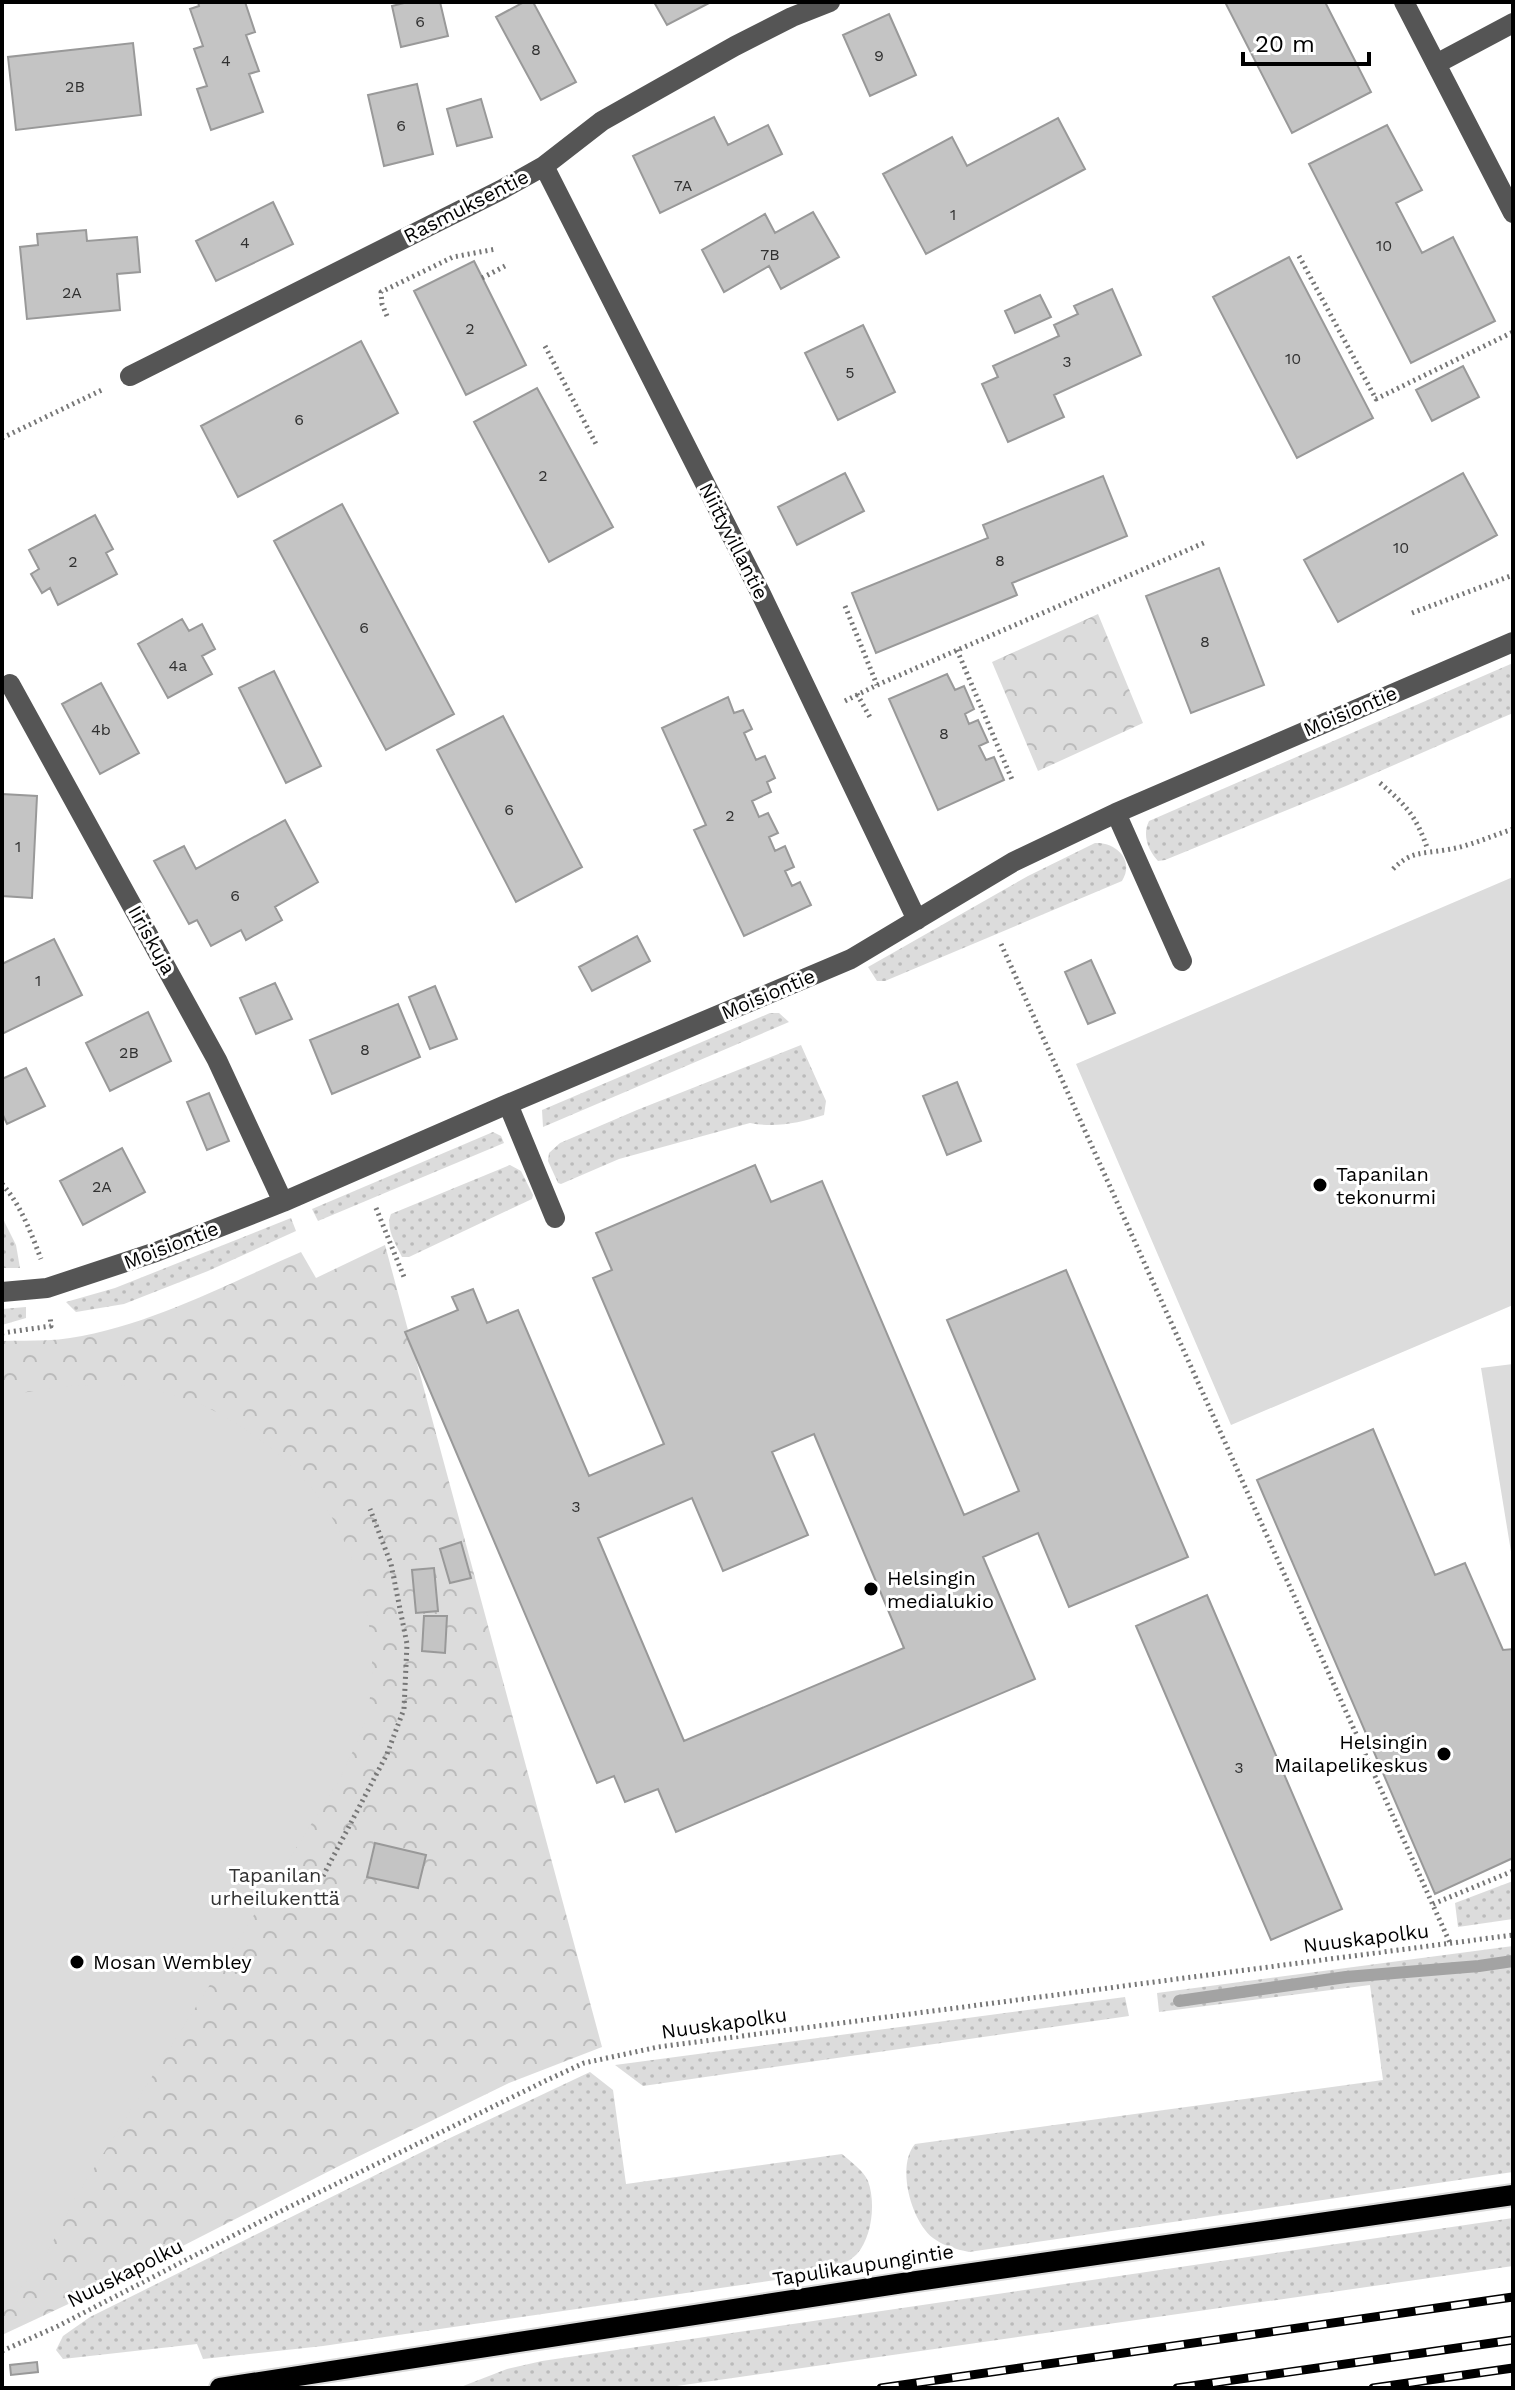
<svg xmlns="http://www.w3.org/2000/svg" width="1515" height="2390" font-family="'Work Sans',sans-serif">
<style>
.grass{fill:url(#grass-dots)}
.park{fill:url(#park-crowns)}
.pitch{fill:#dcdcdc}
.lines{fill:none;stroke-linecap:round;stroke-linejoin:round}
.stream{stroke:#a3a3a3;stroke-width:12}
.building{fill:#c4c4c4;stroke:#999;stroke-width:2;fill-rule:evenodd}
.major-casing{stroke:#dbdbdb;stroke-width:24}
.path{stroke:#777;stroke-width:5;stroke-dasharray:2 4;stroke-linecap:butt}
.minor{stroke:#555;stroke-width:20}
.major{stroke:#000;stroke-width:20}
.rail-casing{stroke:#000;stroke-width:9}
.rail{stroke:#fff;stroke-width:6;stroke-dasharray:18;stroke-linecap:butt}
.poi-dot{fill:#000;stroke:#fff;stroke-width:3}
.labels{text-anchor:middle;stroke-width:6;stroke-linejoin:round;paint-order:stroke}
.number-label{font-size:16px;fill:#313131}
.street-label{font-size:20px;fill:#000;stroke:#fff}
.poi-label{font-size:20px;fill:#000;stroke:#fff;text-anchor:start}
.park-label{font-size:20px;fill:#333;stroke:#fff}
</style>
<defs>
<pattern id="grass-dots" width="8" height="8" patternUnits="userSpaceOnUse" patternTransform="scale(2)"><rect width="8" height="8" fill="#dcdcdc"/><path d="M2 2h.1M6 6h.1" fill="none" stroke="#bbb" stroke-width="1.8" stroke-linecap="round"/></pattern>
<pattern id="park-crowns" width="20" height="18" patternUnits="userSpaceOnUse" patternTransform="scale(2)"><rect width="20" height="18" fill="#dcdcdc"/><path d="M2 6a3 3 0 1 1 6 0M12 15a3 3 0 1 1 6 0" fill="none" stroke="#bbb"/></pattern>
</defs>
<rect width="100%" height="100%" fill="#fff"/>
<path class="grass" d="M1513,663V713L1346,786L1165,860L1158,861C1148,850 1142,835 1149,821Z
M1095,843C1116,842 1135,860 1122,881L885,981H877L868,967L1028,876Z
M770,1013H779L789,1022L543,1127L542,1110Z
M801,1045L826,1101L824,1115C799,1123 776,1128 750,1123L619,1159L561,1184L558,1183L548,1161L549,1153L560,1143L637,1110Z
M493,1132L501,1136L504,1143L318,1221L312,1209Z
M510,1165L521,1171L533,1195L532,1199L409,1257H402C396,1244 385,1228 391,1214Z
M2,1217L16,1245L20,1268H2Z
M291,1218L296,1231L208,1271L124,1304L76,1312L66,1302L115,1288Z
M26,1307V1318L2,1325V1309Z
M1513,1881V1919L1458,1927L1455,1903Z
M1513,1946V2172L969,2252C955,2249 944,2246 933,2238C911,2221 896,2166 915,2144L1383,2080L1370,1985L1159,2012L1157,1993Z
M1125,1997L1129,2016L643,2086L615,2065Z
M590,2072L613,2090L626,2184L842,2154C851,2162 863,2170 868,2181C876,2203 872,2237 857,2254C850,2261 839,2266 830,2272L323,2346L203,2359L197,2344L63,2359L56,2350L63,2336L90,2317L450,2138Z
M1513,2218V2266L663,2388H458L507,2369L542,2361Z"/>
<path class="park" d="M1098,614L1143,723L1038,771L992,662Z
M385,1245L602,2047L509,2083L343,2164L77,2300L2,2335V1341C24,1340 48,1342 70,1338C151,1325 227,1284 301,1252L316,1278Z"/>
<path class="pitch" d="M1513,877V1305L1231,1425L1076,1064Z
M1513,1364V1564L1481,1368Z
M115,1384C153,1390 191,1396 225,1417C257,1435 286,1458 310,1486C359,1544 386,1648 365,1721C360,1740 348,1759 341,1777L74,2200L42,2263L2,2309V1389L14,1394L69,1386Z"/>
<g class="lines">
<path class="stream" d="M1179,2001L1346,1977L1479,1966L1513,1961"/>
</g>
<path class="building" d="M198,2H245L255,32L246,35L259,71L249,74L263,112L211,130L197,89L207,86L194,49L203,46L190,9L199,6Z
M408,2H440L448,36L401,47L392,6Z
M524,2H533L576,82L541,100L496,17Z
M654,2H711L667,25Z
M1225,2H1325L1371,92L1292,133Z
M889,14L916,75L870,96L843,35Z
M133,43L141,115L16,130L8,57Z
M417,84L433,154L384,166L368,95Z
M481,99L492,137L457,146L447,109Z
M714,117L728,145L768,125L782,154L660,213L633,156Z
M1058,118L1085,169L926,254L883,174L952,137L967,166Z
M1387,125L1422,190L1396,203L1422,253L1453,237L1495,321L1411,363L1309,164Z
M273,202L293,244L216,281L196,241Z
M813,212L839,257L781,289L769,266L724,292L702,250L765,214L775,233Z
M86,230L87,241L137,237L140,272L117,274L120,310L27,319L20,247L38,245L37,234Z
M1289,257L1373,418L1297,458L1213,297Z
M474,261L526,365L466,395L414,291Z
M1112,289L1141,355L1054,395L1064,417L1008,442L982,384L998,377L993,366L1059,336L1054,325L1078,314L1074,306Z
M1040,295L1051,317L1015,333L1005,311Z
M863,325L895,392L838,420L805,353Z
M361,341L398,413L238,497L201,426Z
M1463,366L1479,397L1432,421L1416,390Z
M537,388L613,527L549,562L474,422Z
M845,473L864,511L797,545L778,507Z
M1463,473L1497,535L1338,622L1304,560Z
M1103,476L1127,536L1012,583L1017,595L876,653L852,593L988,538L983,525Z
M342,504L454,714L386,750L274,541Z
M95,515L113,549L106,553L117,574L58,605L50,588L42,593L31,574L39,569L29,550Z
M1219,568L1264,685L1191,713L1146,596Z
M182,619L189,631L202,624L215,649L202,656L212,674L168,698L138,644Z
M274,671L321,766L286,783L239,688Z
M947,674L955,690L964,686L974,709L965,714L969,724L978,720L988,742L979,746L986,760L994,757L1004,780L938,810L889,699Z
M101,683L139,753L100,774L62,704Z
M728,697L734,713L743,710L752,729L744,733L756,760L765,756L775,778L767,782L771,792L752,801L759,817L768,813L778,833L769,837L775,851L785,846L794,867L785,871L792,886L800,882L811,905L744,936L694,830L706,825L662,728Z
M503,716L582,867L516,902L437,750Z
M2,794L37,796L32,898L2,896Z
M285,820L318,882L275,907L282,920L246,940L241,930L211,946L197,920L189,924L154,861L184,846L196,869Z
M637,936L650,961L592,991L579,967Z
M54,939L82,995L2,1034V964Z
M1091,960L1115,1013L1088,1024L1065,972Z
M275,983L292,1019L256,1034L240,998Z
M435,986L457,1039L430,1049L409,997Z
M398,1004L420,1057L332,1094L310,1040Z
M148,1012L171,1061L110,1091L86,1043Z
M26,1068L45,1106L7,1124L2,1113V1079Z
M957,1082L981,1141L947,1155L923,1096Z
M209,1093L229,1141L207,1150L187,1102Z
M122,1148L145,1192L83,1225L60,1181Z
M755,1165L771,1202L822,1181L964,1515L1019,1491L947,1320L1066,1270L1188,1557L1069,1607L1038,1533L983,1557L1035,1679L676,1832L658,1789L625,1802L614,1776L597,1783L405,1332L458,1310L452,1297L473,1289L487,1323L518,1310L589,1476L664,1444L593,1278L612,1270L596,1233ZM814,1434L904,1648L684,1741L598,1538L692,1498L723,1571L808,1535L772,1452Z
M1373,1429L1435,1575L1465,1563L1503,1650L1513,1649V1858L1435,1894L1257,1480Z
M461,1542L471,1578L450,1583L440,1549Z
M434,1568L438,1611L416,1613L412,1570Z
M1207,1595L1342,1909L1271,1940L1136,1626Z
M424,1616H447L445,1653L422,1651Z
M375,1843L426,1855L418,1888L367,1877Z
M37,2362L38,2372L11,2375L10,2365Z"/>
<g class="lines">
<g class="major-casing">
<path id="major" d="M220,2388L903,2283L1513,2195"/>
</g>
<path class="path" d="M1299,256L1376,399L1513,332
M482,278L505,266
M387,316L382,304L381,292L453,257L496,249
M545,346L596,444
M2,438L104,389
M845,606L877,685
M1412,613L1513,575
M957,650L1013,782
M857,694L871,719
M845,701L877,685L1206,542
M1380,783C1407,806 1416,816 1428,850
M1393,869C1411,851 1422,854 1445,850C1468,847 1491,836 1513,829
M1001,944L1450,1943
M2,1184C21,1205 31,1233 41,1259
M376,1208L404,1277
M2,1333L51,1326L50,1316
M323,1876L387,1754L404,1709L407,1644L391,1564L370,1509
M1433,1904L1513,1871
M2,2351L58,2326L275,2214L545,2081L584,2063L658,2047L1513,1935"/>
<path class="minor" d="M1404,2L1513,213
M1436,64L1513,23
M544,166L761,594L917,920
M130,376L501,190L544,166L602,121L735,46L792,17L830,2
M10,684L217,1060L283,1202
M1116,813L1182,961
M508,1104L555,1218
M2,1292L47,1288L156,1252L283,1202L508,1104L851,959L1013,862L1116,813L1513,642"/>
<use href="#major" class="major"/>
<g class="rail-casing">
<path id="rail" d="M881,2388L1513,2297
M1177,2388L1513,2340
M1373,2388L1513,2368"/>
</g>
<use href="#rail" class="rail"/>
</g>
<g class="poi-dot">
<circle cx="1320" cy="1185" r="8"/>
<circle cx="871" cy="1589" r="8"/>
<circle cx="1444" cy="1754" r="8"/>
<circle cx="77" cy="1962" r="8"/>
</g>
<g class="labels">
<g class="number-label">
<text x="420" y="27">6</text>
<text x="536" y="55">8</text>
<text x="879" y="61">9</text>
<text x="226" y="66">4</text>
<text x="75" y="92">2B</text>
<text x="401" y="131">6</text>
<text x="683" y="191">7A</text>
<text x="953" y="220">1</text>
<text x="245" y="248">4</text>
<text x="1384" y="251">10</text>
<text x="770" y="260">7B</text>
<text x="72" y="298">2A</text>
<text x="470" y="334">2</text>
<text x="1293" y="364">10</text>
<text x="1067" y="367">3</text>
<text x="850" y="378">5</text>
<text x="299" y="425">6</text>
<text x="543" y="481">2</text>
<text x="1401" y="553">10</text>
<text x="1000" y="566">8</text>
<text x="73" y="567">2</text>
<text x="364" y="633">6</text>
<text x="1205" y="647">8</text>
<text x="178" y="671">4a</text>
<text x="101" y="735">4b</text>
<text x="944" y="739">8</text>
<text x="509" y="815">6</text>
<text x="730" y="821">2</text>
<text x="18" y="852">1</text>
<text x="235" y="901">6</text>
<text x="38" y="986">1</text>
<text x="365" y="1055">8</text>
<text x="129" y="1058">2B</text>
<text x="102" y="1192">2A</text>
<text x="576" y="1512">3</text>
<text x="1239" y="1773">3</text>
</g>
<g class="street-label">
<text transform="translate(466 206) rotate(-27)" y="7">Rasmuksentie</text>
<text transform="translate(734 541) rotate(63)" y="7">Niittyvillantie</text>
<text transform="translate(1350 711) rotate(-23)" y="7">Moisiontie</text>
<text transform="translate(152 940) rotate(61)" y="7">Iiriskuja</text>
<text transform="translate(768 994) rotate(-23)" y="7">Moisiontie</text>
<text transform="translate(171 1245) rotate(-21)" y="7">Moisiontie</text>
<text transform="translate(1366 1938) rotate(-7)" y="7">Nuuskapolku</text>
<text transform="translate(724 2023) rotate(-8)" y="7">Nuuskapolku</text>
<text transform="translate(863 2265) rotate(-9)" y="7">Tapulikaupungintie</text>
<text transform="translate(125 2273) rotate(-27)" y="7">Nuuskapolku</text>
</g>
<g class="poi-label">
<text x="1336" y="1181">Tapanilan<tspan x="1336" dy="23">tekonurmi</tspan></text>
<text x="887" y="1585">Helsingin<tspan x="887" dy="23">medialukio</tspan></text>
<text x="1428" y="1749" text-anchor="end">Helsingin<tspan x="1428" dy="23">Mailapelikeskus</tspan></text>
<text x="93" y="1969">Mosan Wembley</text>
</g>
<g class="park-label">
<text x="275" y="1882">Tapanilan<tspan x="275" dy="23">urheilukenttä</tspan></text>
</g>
</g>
<rect width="1515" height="2390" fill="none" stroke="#000000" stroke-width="8"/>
<path d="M1243 52v12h126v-12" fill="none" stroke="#000000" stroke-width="4"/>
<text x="1255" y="52" font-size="24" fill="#000000" stroke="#ffffff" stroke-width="6" paint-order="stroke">20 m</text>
</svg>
